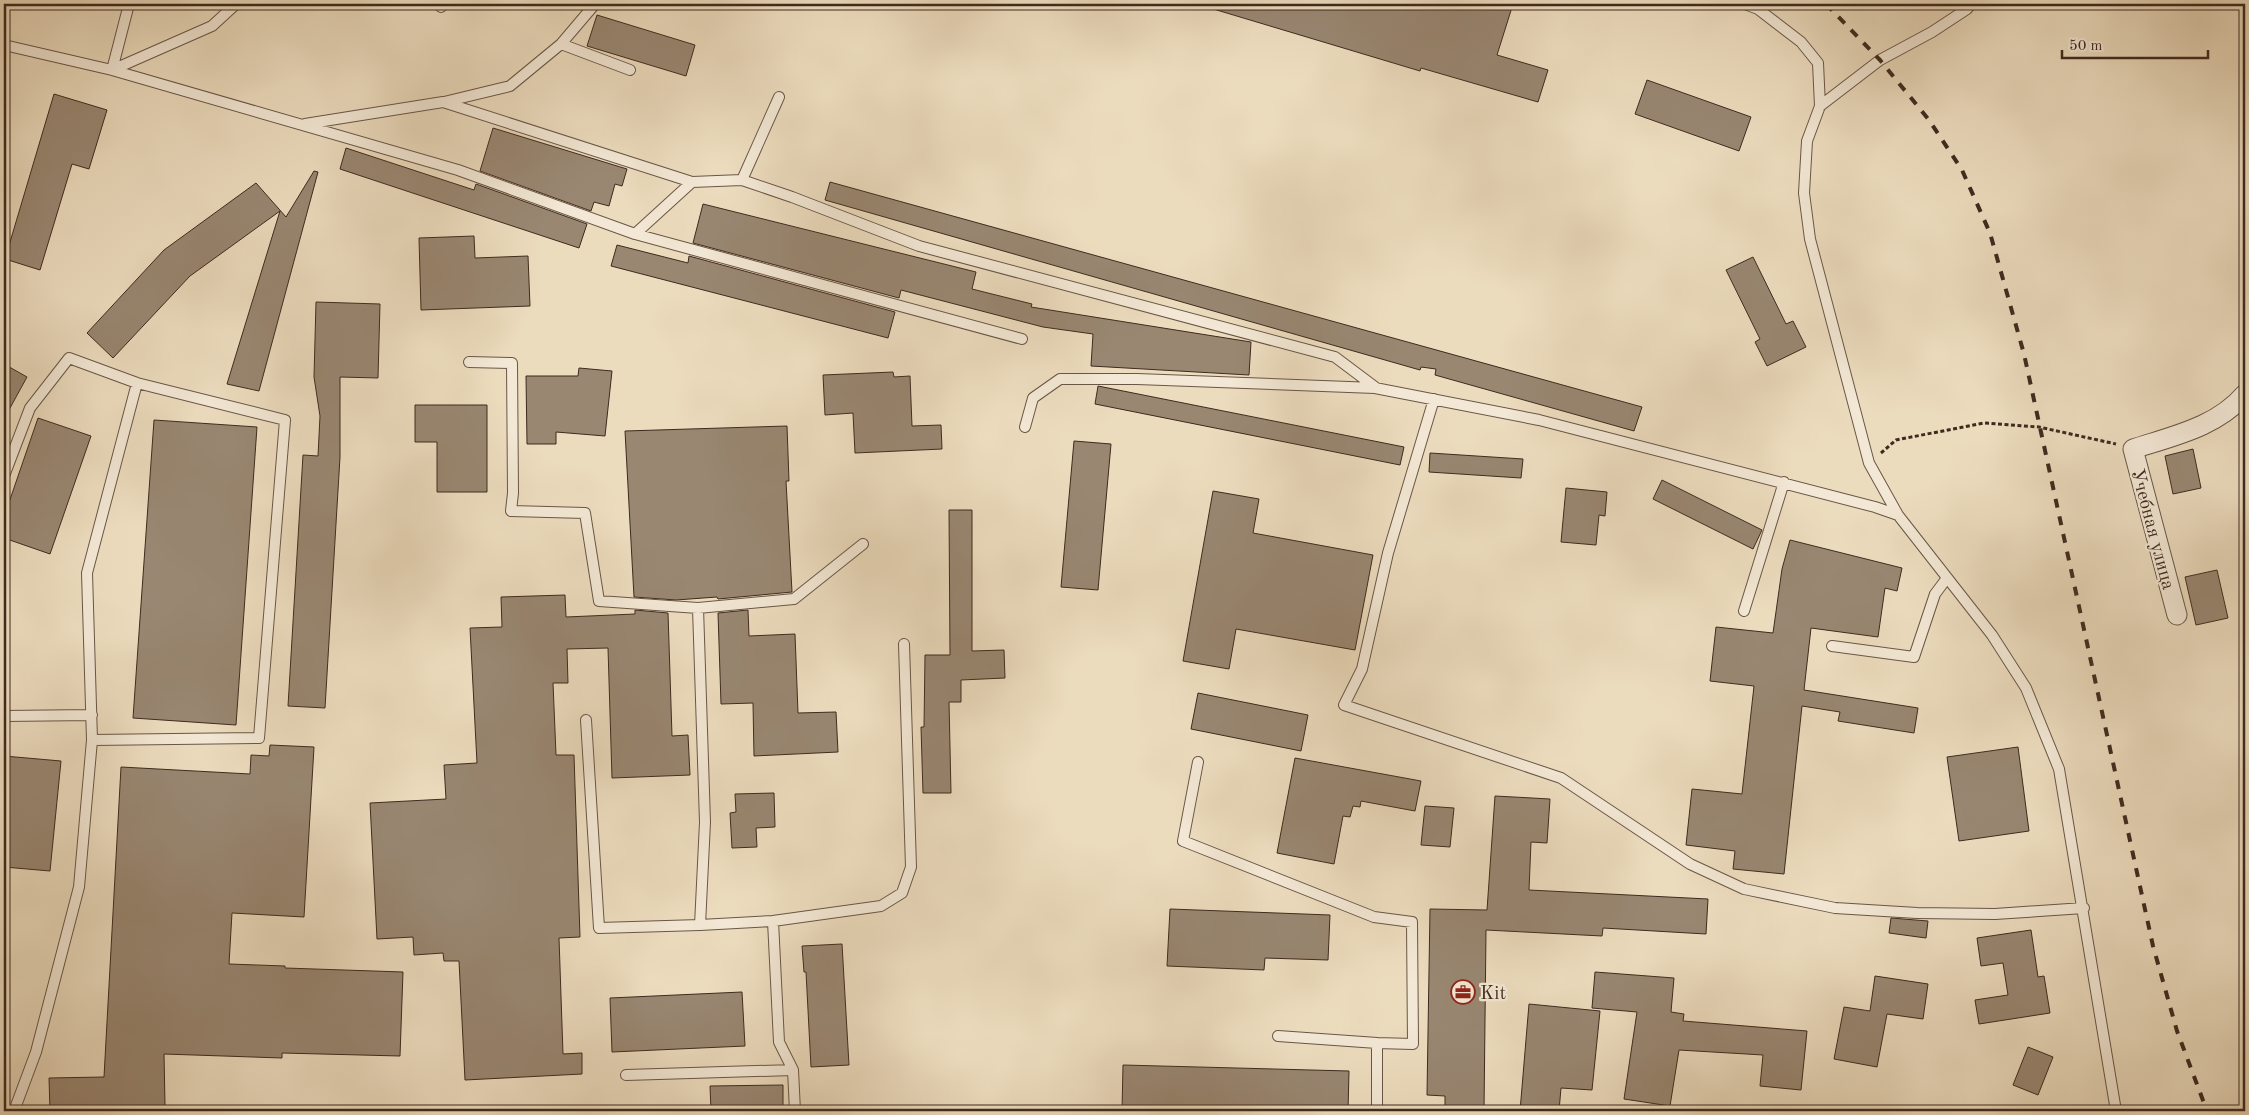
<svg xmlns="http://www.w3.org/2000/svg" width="2249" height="1115" font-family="'Old Standard TT',serif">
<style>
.building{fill:#998772;stroke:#3f2a1f}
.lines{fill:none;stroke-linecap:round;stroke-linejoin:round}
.lane-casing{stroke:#6a5647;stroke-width:12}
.street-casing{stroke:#6a5647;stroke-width:21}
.path{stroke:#3f2a1f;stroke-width:3;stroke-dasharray:4 2.5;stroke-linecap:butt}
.lane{stroke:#f3e8d5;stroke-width:10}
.street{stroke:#f3e8d5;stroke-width:19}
.rail{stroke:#3f2a1f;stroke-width:4;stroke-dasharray:9 9;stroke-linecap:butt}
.labels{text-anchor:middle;stroke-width:4.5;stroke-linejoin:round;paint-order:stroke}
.street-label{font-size:19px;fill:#3f2a1f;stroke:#f3e8d5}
.poi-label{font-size:19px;fill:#3f2a1f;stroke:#f3e8d5;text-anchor:start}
</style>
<rect width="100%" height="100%" fill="#ecdcbe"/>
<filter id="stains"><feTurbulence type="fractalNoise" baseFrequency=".004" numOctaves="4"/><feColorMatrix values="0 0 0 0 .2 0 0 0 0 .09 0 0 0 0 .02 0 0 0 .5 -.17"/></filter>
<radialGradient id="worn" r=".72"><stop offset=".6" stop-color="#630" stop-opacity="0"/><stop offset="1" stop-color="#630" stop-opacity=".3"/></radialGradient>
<path class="building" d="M1211,4H1513L1497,55L1548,70L1538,102L1421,68L1420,71L1210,8Z
M597,15L695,45L686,76L587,46Z
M1647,80L1751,117L1739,151L1635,114Z
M54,94L107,110L89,169L72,164L40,270L5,259Z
M493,128L627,169L622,186L615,184L609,206L594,202L591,211L480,171Z
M346,148L474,190L476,184L587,224L579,248L340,169Z
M314,171L318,172L259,391L227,384L280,211L190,276L113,358L87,333L164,250L256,183L286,217Z
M830,182L1642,407L1634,431L1435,375L1436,369L1421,367L1420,370L825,200Z
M703,204L976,272L972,289L1032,304L1031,307L1251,342L1249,375L1091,366L1093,334L1043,327L901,290L899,298L693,243Z
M474,236L475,258L528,256L530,306L421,310L419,238Z
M617,245L688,263L689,256L895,312L888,338L611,266Z
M1753,257L1786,324L1793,321L1806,347L1767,366L1755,342L1760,339L1726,270Z
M316,302L380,304L378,378L340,377V457L325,708L288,706L303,455L318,456L320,416L314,377Z
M4,364L27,377L4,419Z
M579,368L612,371L605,436L556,432V444H527L526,376H578Z
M893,372L894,377L910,376L912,426L941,425L942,449L855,453L853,413L825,415L823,375Z
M1098,386L1404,447L1400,465L1095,404Z
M415,405H487V492H437V442H415Z
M38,418L91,436L50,554L4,538V517Z
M154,420L257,427L236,725L133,718Z
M787,426L789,481H786L792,592L718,599L717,597L676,600L634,597L625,431Z
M1074,441L1111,444L1098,590L1061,587Z
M2193,449L2201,488L2173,494L2165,456Z
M1430,453L1523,459L1521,478L1429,472Z
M1662,480L1762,530L1753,549L1653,499Z
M1566,488L1607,492L1605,516L1599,515L1596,545L1561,542Z
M1213,491L1259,499L1253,533L1373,555L1355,650L1236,629L1229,669L1183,661Z
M949,510H972V651L1004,650L1005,678L961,680V702H949L951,793H923L921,727H924L925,655H950Z
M1790,540L1902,568L1897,591L1885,588L1878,637L1811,628L1804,690L1918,708L1914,733L1838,721L1840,712L1802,706L1784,874L1733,869L1735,851L1686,845L1692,789L1742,794L1754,686L1710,681L1716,627L1773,633L1782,569Z
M2217,570L2228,618L2196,625L2185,577Z
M565,595L566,617L635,614V610L668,613L672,736L688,735L690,775L612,778L608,648L567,649L568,683H553L556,755H574L580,937L559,938L563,1054L582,1053V1074L465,1080L459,961H444L443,953L414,955L413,937L377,939L370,803L446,799L444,765L477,763L470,628L502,627L501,597Z
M748,610L749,636L795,634L798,713L836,712L838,752L754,756L753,703L721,704L718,613Z
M1198,693L1308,715L1301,751L1191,729Z
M270,745L314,747L304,917L232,913L229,964L285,966V968L403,972L400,1056L282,1053V1058L164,1054L165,1106L122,1107V1111H50L49,1078L104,1077L121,767L250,774L251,755L269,756Z
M2018,747L2029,831L1959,841L1947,757Z
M4,756L61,761L50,871L4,867Z
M1295,758L1421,781L1415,811L1361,801L1360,807L1353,806L1350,817L1343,816L1334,864L1277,853Z
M774,793L775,827L756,828L757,847L732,848L730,813L736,812L735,794Z
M1495,796L1550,799L1547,843L1531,842L1529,890L1708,899L1706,934L1603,928L1602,936L1486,930L1484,1111H1445V1096L1427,1095L1430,909L1487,910Z
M1425,806L1454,808L1450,847L1421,845Z
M1170,909L1330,915L1328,960L1265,958L1264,970L1167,966Z
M1891,918L1928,921L1926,938L1889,933Z
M2031,930L2038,977L2044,976L2050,1013L1979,1024L1975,1000L2008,995L2003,963L1981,966L1977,938Z
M842,944L849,1065L811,1067L806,972H804L802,946Z
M1595,972L1674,978L1671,1012L1684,1014L1683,1021L1807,1031L1801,1090L1760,1086L1763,1055L1679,1050L1670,1106L1624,1099L1637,1012L1592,1008Z
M1875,976L1928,984L1923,1019L1887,1014L1877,1067L1834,1059L1844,1007L1870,1011Z
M742,992L745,1046L612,1052L610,998Z
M1529,1004L1600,1011L1592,1090L1561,1088L1559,1111H1520Z
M2028,1047L2053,1057L2038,1095L2013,1085Z
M1123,1065L1349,1071L1348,1111H1273V1109L1225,1108V1111H1122Z
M783,1085V1111H711L710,1086Z"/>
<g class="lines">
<g class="lane-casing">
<path id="lane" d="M438,4L441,7
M1745,4L1758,9L1801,42L1818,63L1820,106L1807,141L1804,193L1810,239L1869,463L1898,515
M561,44L630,70
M4,45L112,70L458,170L635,234L692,182L742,180L792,197L919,246L1335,357L1375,387
M112,70L212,26L236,4
M112,70L129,4
M444,102L510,86L561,44L595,4
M1820,106L1880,60L1932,32L1967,9L1971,4
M305,124L443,102L692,182
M742,180L779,97
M635,234L1022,339
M469,362L512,363L513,493L511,511L585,513L599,601L698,608L705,822L700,925L773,921L779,1042L793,1070L795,1111
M1434,399L1388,553L1362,669L1344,705L1561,778L1690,864L1744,889L1835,908L1917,913L1995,914L2084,908
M1025,427L1033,398L1060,379H1137L1375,388L1539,420L1875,507L1898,515L1992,635L2026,688L2059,769L2116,1111
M4,476L30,408L69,358L137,383L87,573L92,740L79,887L36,1052L14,1111
M698,608L794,599L863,544
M1744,611L1784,482
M1832,646L1914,657L1935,594L1947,578
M4,716L92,715
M586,720L599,928L700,925
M92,740L259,738L285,420L137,383
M1198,762L1183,841L1374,917L1412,922L1413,1044L1377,1043V1111
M773,921L881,906L902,893L911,867L904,644
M1278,1036L1377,1043
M626,1075L793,1070"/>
</g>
<g class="street-casing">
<path id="street" d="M2177,615L2133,449C2173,436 2217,427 2245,394"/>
</g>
<path class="path" d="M1881,453L1896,440L1984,423L2039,427L2116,444"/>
<use href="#lane" class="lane"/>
<use href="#street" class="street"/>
<path class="rail" d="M1826,4L1880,60L1929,120L1962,170L1990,233L2024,354L2153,946L2177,1031L2207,1111"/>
</g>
<defs>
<g id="office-ring" transform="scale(1.25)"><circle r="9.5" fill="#f3e8d5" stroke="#8f2418" stroke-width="1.5"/><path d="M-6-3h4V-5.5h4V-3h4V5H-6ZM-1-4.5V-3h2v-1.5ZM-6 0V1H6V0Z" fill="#8f2418"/></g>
</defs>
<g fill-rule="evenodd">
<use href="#office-ring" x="1463" y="992"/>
</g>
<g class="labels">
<g class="street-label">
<text transform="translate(2154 529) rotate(75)" y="7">Учебная улица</text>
</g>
<g class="poi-label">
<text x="1480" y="999">Kit</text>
</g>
</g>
<rect width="2249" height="1115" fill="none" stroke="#ecdcbe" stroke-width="20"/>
<rect x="5" y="5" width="2239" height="1105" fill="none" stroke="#3f2a1f" stroke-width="2.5"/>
<rect x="10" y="10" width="2229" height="1095" fill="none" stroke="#3f2a1f"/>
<path d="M2062 50v8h146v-8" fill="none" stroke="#3f2a1f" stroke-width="2.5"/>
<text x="2069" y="50" font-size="15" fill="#3f2a1f" stroke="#f3e8d5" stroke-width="4" paint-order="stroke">50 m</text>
<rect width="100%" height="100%" filter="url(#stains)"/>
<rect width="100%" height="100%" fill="url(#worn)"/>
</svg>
